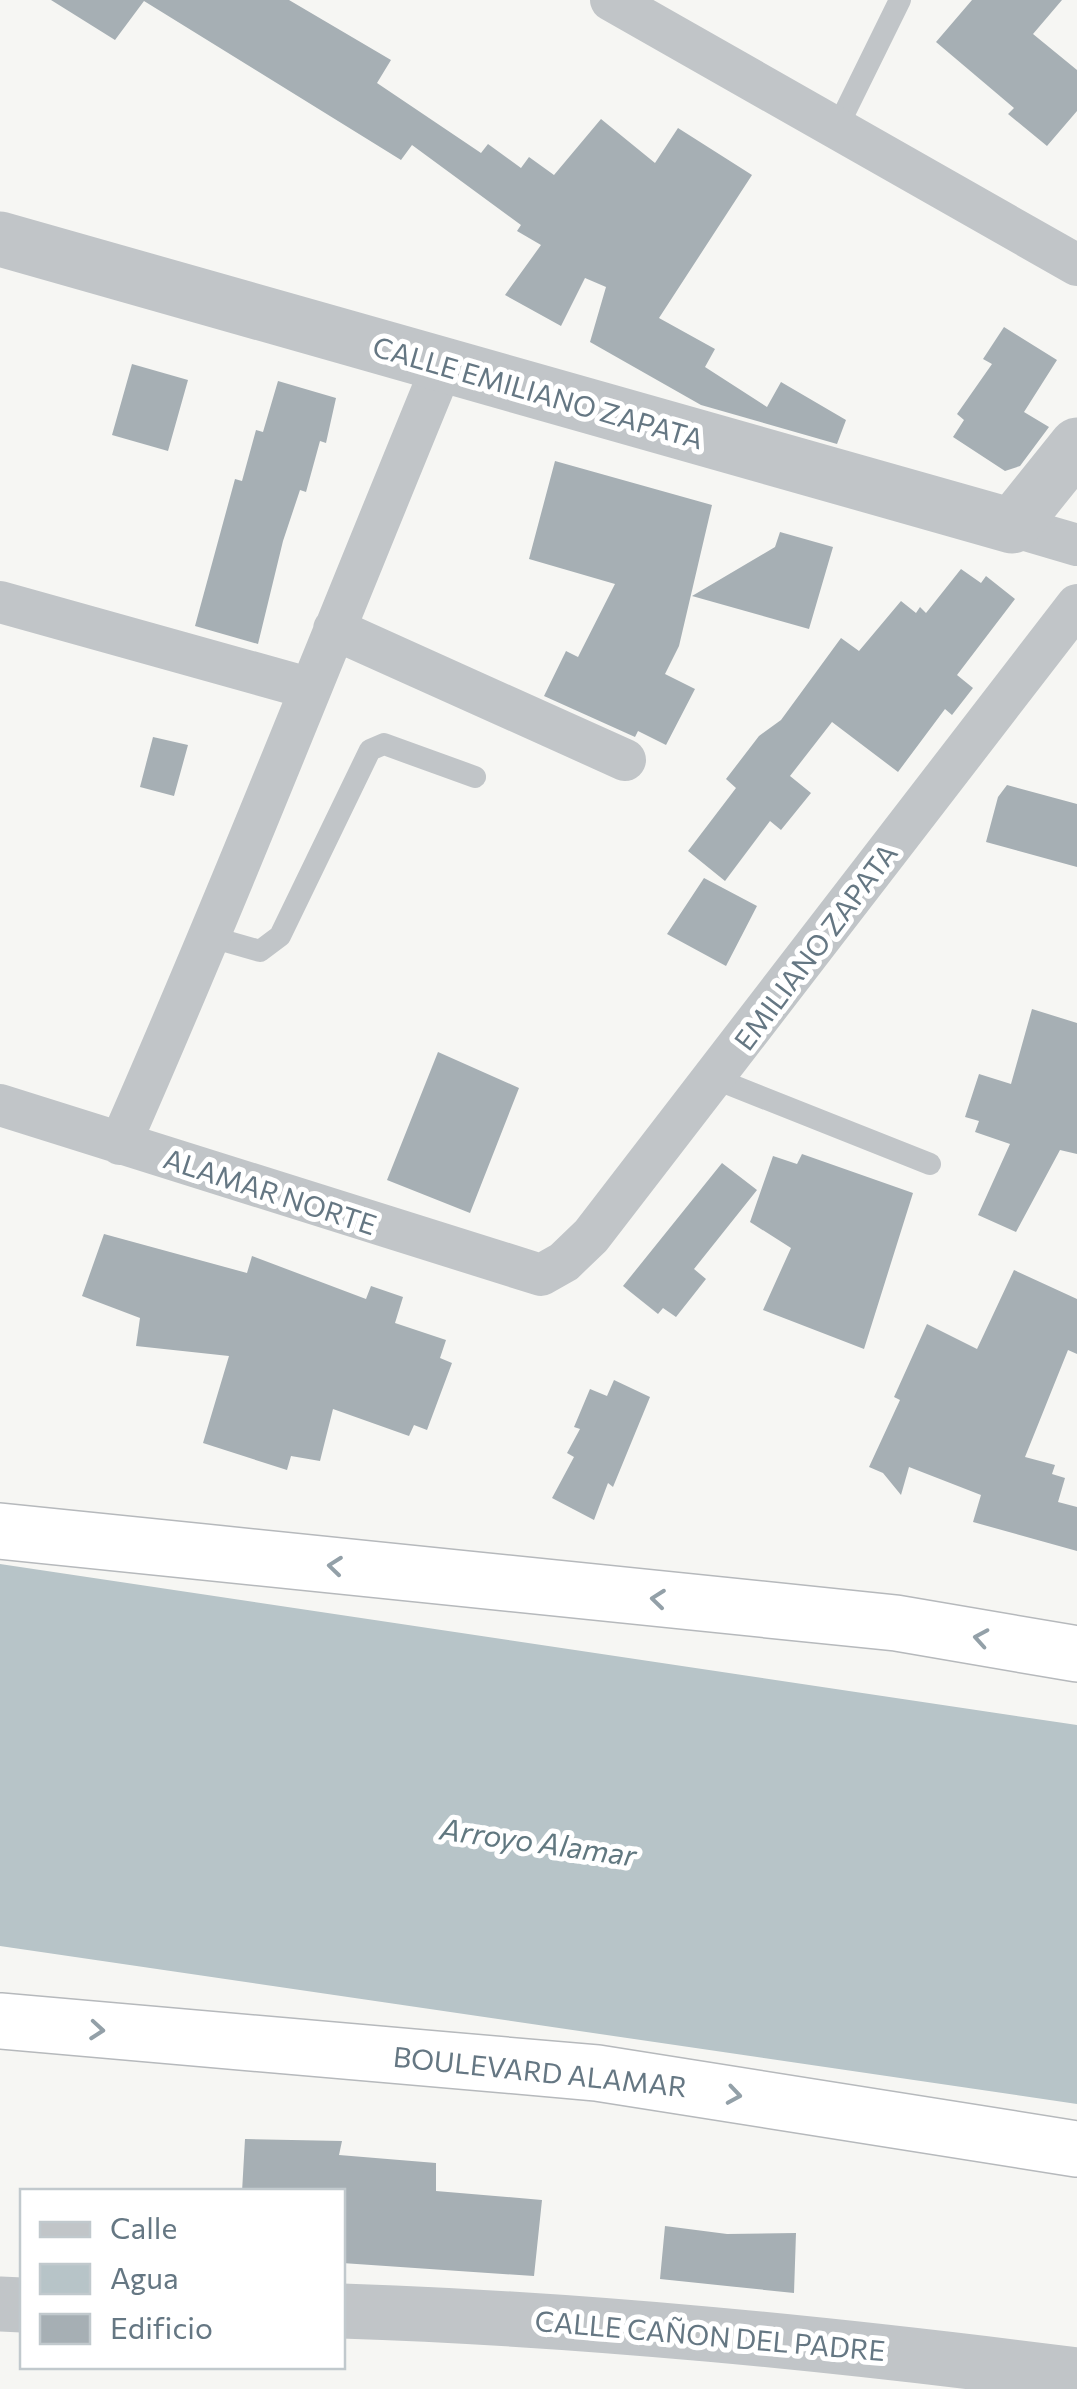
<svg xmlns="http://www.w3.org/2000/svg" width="1077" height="2389" font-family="Commissioner,sans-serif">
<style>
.water{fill:#b7c4c8}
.building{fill:#a6afb4}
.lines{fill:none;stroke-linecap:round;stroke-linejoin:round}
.trunk-casing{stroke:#b6b9bc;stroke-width:58}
.service{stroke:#c1c5c8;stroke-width:22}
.minor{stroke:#c1c5c8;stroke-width:42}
.tertiary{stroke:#c1c5c8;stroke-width:55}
.trunk{stroke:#fff;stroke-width:55}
.oneway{stroke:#93a0a8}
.labels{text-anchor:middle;stroke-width:10;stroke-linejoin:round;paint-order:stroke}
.street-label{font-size:28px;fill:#657783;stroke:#fff}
.water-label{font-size:30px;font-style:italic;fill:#617880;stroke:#fff}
</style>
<rect width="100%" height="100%" fill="#f6f6f3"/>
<path class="water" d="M0,1564L1077,1725V2104L0,1946Z"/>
<path class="building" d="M51,0H289L391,60L377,83L481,153L488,144L521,168L529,157L554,175L601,119L655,163L678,128L752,175L659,318L715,349L705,367L767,407L781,382L846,420L837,444L701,405L590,342L606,287L585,278L561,326L505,295L541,245L517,231L521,225L412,145L401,160L144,1L115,40Z
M972,0H1062L1033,34L1077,70V111L1047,146L1008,114L1014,108L936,42Z
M1004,327L1057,360L1024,412L1049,427L1020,466L1005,471L953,437L964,420L957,414L992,364L983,359Z
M132,364L188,380L168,451L112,435Z
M278,381L336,398L326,443L320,441L306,492L300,490L283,541L258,644L195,626L235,479L242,481L256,430L263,432Z
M555,461L712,505L679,646L665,674L695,689L666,745L638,731L635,737L544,696L566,651L578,657L615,584L529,559Z
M780,532L833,547L809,629L692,596L775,547Z
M961,569L981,583L986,576L1015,599L957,675L973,688L952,715L945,709L898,772L832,722L790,776L811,793L781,830L770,821L725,881L688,851L736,788L726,779L759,736L781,720L841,638L859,651L901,601L916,613L920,607L926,613Z
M153,737L188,745L174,796L140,787Z
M1007,785L1077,804V867L986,842L998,797Z
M704,878L757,906L726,966L667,934Z
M1032,1009L1077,1023V1154L1060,1150L1016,1232L978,1215L1010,1144L975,1132L979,1121L965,1117L979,1074L1011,1084Z
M438,1052L519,1088L470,1213L387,1180Z
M802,1154L913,1193L864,1349L763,1310L791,1248L750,1222L773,1156L797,1164Z
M722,1163L757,1190L694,1269L706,1279L676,1317L663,1308L658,1314L623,1286Z
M104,1234L247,1273L252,1256L366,1299L371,1286L403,1297L395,1323L446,1340L440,1358L452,1363L427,1430L414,1425L409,1436L333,1409L320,1461L291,1456L287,1470L203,1443L229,1356L136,1346L140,1318L82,1296Z
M1014,1270L1077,1299V1354L1068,1350L1025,1457L1055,1465L1052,1474L1065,1478L1058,1502L1077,1507V1551L973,1522L981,1495L909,1467L901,1495L883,1473L869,1467L900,1400L894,1397L927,1324L977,1349Z
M614,1380L650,1397L613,1487L608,1483L594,1520L552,1498L574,1457L567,1453L580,1429L574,1427L590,1389L607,1396Z
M245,2139L342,2141L339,2155L436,2163V2191L542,2200L534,2276L342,2263V2192H242Z
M665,2226L727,2234L796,2233L794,2293L660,2279Z"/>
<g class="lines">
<g class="trunk-casing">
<path id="trunk" d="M0,1531L896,1623L1077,1654
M0,2021L597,2073L1077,2149"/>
</g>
<path class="service" d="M837,128L900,0
M211,937L260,951L280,936L370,750L384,744L475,777
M716,1079L930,1164"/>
<path class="minor" d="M611,0L1077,265
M1012,526L1077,545
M0,602L308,688
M334,629L625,760
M0,1105L541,1275L564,1262L591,1236L1077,605
M120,1144C233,887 335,626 442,367"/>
<path class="tertiary" d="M0,239L1012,526L1077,445
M0,2304L22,2305
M342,2311C589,2319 833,2344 1077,2375"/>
<use href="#trunk" class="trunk"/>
</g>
<defs><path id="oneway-chevron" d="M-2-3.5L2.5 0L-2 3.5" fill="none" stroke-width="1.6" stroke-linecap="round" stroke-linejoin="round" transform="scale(2.5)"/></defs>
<g class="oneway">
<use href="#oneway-chevron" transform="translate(335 1566) rotate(-174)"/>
<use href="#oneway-chevron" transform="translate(658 1599) rotate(-174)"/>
<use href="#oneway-chevron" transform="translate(981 1638) rotate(-170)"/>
<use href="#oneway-chevron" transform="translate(97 2030) rotate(5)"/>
<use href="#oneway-chevron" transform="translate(734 2095) rotate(9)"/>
</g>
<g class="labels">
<g class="street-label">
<text transform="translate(538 393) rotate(16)" y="10">CALLE EMILIANO ZAPATA</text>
<text transform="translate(816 947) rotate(-53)" y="10">EMILIANO ZAPATA</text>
<text transform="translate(270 1192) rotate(18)" y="10">ALAMAR NORTE</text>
<text transform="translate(540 2072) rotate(6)" y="10">BOULEVARD ALAMAR</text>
<text transform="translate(710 2336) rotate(5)" y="10">CALLE CAÑON DEL PADRE</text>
</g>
<g class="water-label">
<text transform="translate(538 1843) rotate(8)" y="10">Arroyo Alamar</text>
</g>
</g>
<rect x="20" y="2189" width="325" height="180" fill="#ffffff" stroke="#c1c9cd" stroke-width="2.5"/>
<rect x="40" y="2222" width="50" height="15" fill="#c1c5c8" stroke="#c1c9cd" stroke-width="2.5"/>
<text x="110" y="2239" font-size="30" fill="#657783">Calle</text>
<rect x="40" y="2264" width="50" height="30" fill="#b7c4c8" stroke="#c1c9cd" stroke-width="2.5"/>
<text x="110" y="2289" font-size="30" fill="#657783">Agua</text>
<rect x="40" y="2314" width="50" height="30" fill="#a6afb4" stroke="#c1c9cd" stroke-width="2.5"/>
<text x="110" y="2339" font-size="30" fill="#657783">Edificio</text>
</svg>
